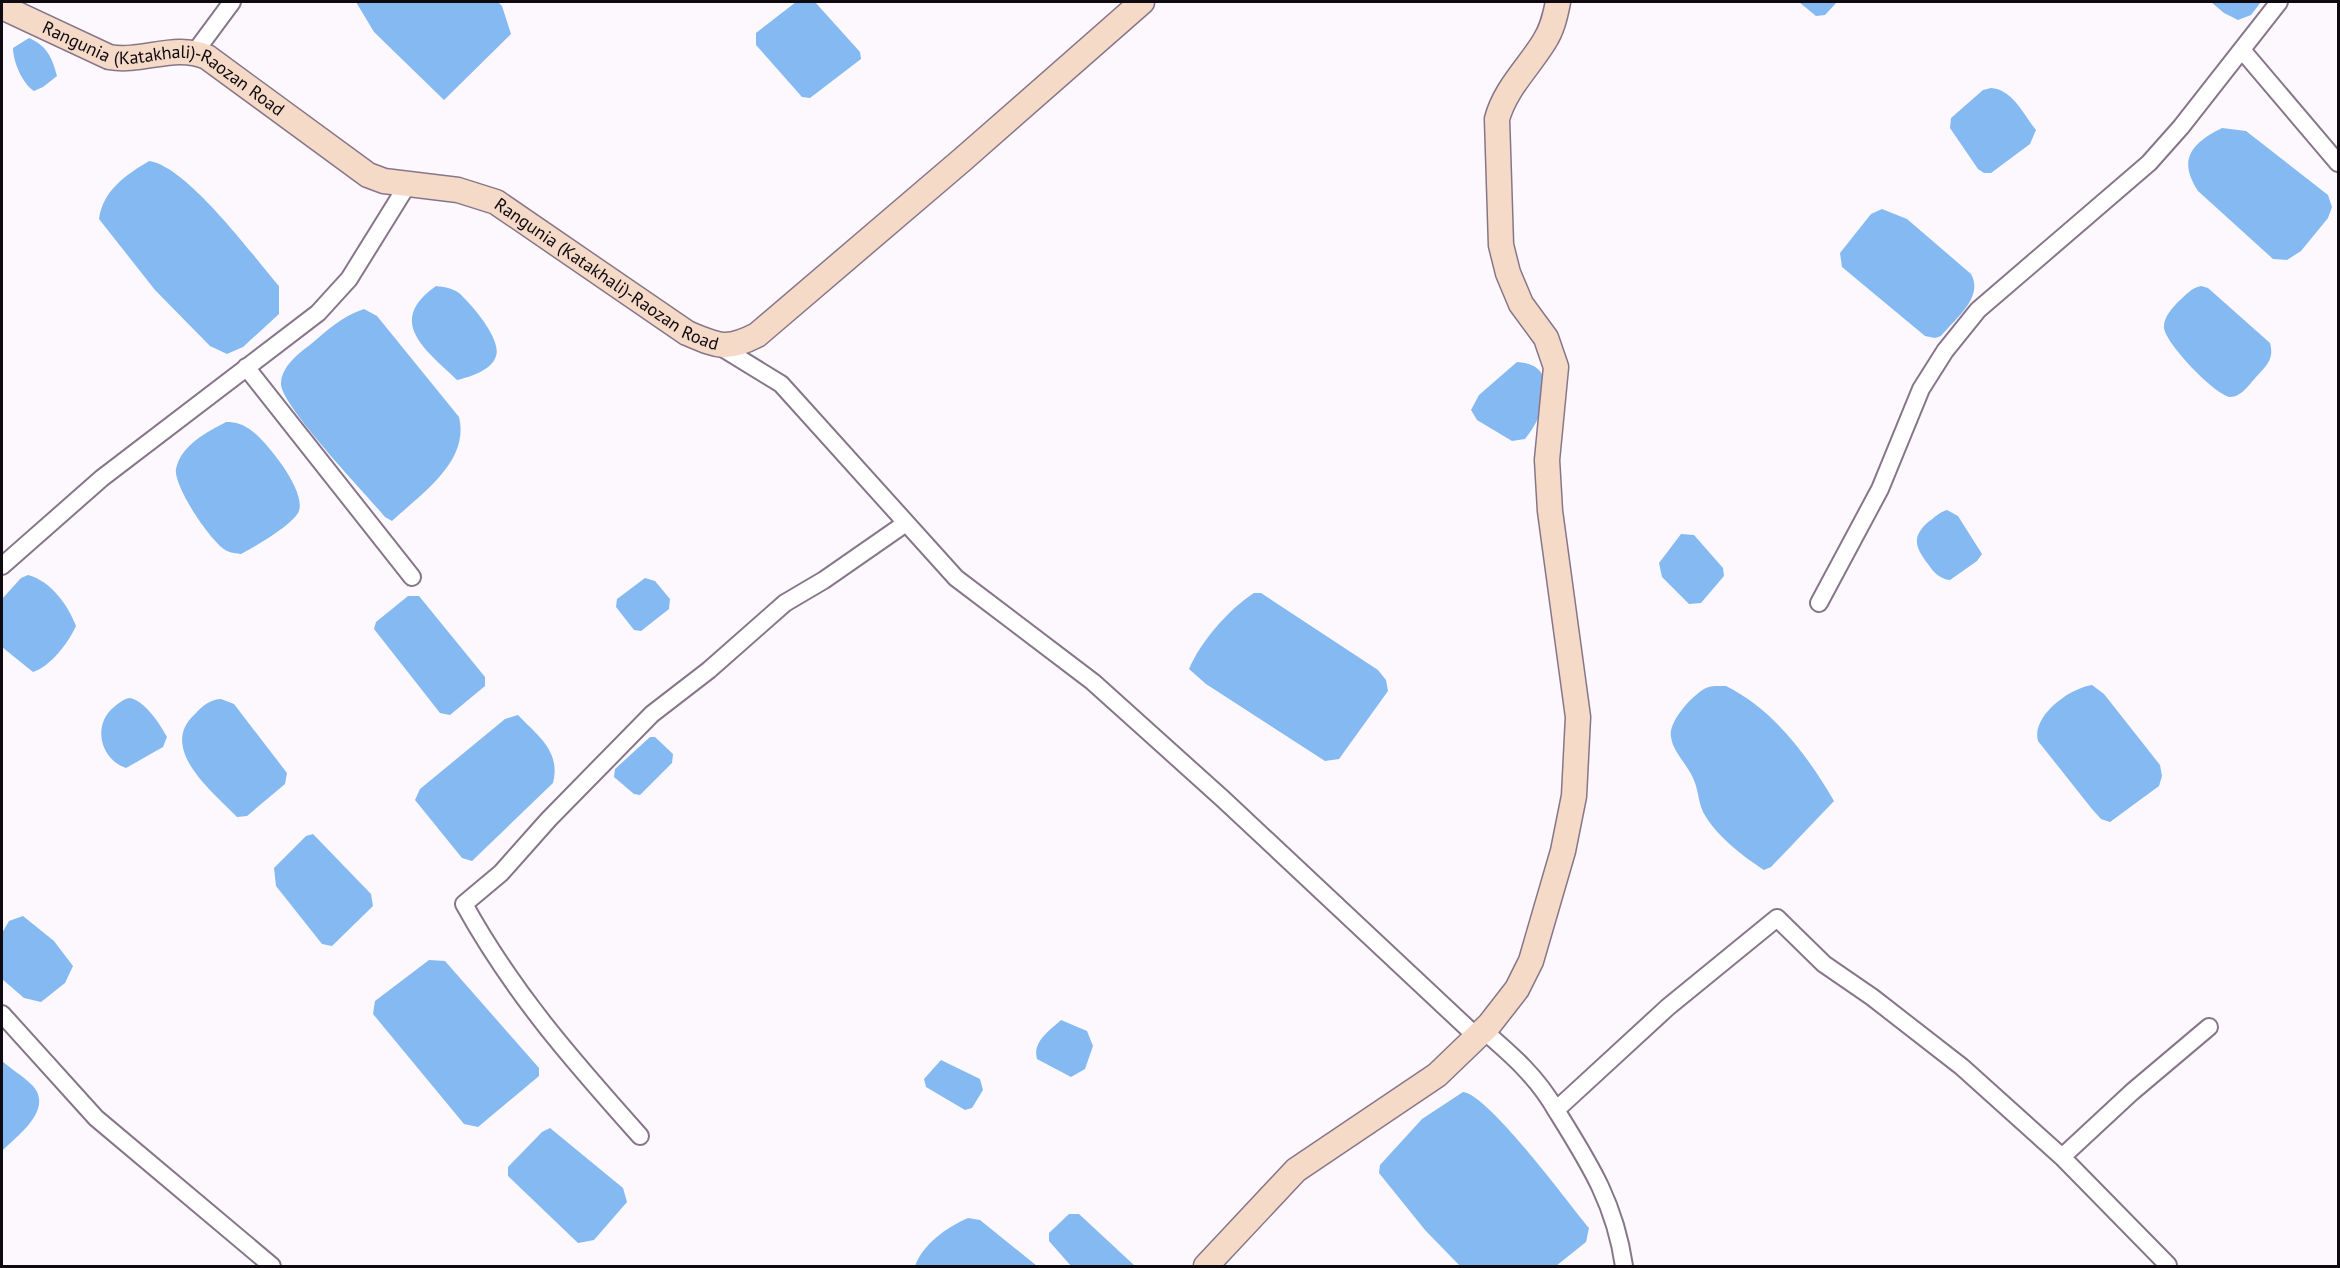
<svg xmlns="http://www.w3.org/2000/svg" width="2340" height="1268" font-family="'PT Sans',sans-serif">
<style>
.water{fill:#85b9f1}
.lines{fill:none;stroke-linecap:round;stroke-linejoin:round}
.street-casing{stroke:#87768a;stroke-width:20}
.secondary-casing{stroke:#87768a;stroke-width:27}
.street{stroke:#fff;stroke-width:16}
.secondary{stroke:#f5dac8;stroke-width:24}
.labels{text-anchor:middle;stroke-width:4.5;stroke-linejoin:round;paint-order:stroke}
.street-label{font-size:18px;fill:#0f0910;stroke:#fff}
</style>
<rect width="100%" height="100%" fill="#fcf8fd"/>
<path class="water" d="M356,2H498L502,6L511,34L444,100L374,32Z
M796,2H815L860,52L861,59L810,98L802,97L756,45V33Z
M1799,2H1837L1825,15L1816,16Z
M2211,2H2261L2251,15L2238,20L2224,13Z
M29,38C47,46 52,57 57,76L43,87L34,91C23,84 13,62 13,48Z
M1991,88C2012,89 2024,115 2036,130L2030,144L1991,173H1984L1978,169L1950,128L1951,118L1983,90Z
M2222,128L2246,131L2328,195L2332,207L2328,218L2301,251L2287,260L2273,259L2198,191C2177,159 2192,143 2222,128Z
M149,161C187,166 253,256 279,286V314L243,347L227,354L210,346L155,290L99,219C103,190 126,175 149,161Z
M1882,209L1907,219L1971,274C1984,297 1956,318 1941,336L1935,338L1925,336L1842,267L1840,253L1871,214Z
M436,286C444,287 452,288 459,293C471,304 502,339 496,356C492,370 470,377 457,380C426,350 385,322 436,286Z
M2201,286L2208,288L2270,343C2274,358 2268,364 2258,375C2250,383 2242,397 2230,397C2215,395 2166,344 2164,328C2163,318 2172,308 2179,301C2187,294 2191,288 2201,286Z
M364,309L377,316L459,417C470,462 421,494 392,521L385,517C368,496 279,404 281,383C282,366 298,354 311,344C328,330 342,316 364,309Z
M1517,362C1563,364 1544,417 1525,439L1512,441L1477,420L1471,410L1479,395Z
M226,422C236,422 243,424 252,431C267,442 309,494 298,513C289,527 256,546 241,554C237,553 231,553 227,551C212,544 173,486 176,469C181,445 207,432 226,422Z
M1947,510L1958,516L1982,554L1977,561L1950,580C1940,579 1934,573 1928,564C1916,548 1911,538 1927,523C1934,518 1939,512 1947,510Z
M1681,534L1694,535L1723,568L1724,576L1701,603L1689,604L1662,577L1659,563Z
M28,575C51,581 68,605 76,626C69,642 50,667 33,672L2,647V599L21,578Z
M645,578L655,581L670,599L669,609L641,631L634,630L616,607L617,599Z
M1254,593H1261L1378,670L1386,680L1388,691L1339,759L1325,761L1206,684L1189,669C1201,641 1228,610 1254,593Z
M408,596H419L485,677V686L450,715L440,713L374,629L376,622Z
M2092,685L2104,694L2160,765L2162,776L2159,786L2110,822L2101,819L2092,809L2038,741C2031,716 2070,688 2092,685Z
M1726,686C1774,710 1807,755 1834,801L1771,867L1764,870C1744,857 1719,838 1706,817C1698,806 1699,790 1693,778C1687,764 1673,752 1671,737C1668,722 1691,697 1704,689C1710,685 1719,686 1726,686Z
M130,698C145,701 160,724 167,737L163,747L126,768C100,759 92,725 114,707C119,703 123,699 130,698Z
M221,699L234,704L287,773L285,784L247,816L237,817C213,792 158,749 194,715C203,706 208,700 221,699Z
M518,715C538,736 561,751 553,783L472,861L462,858L415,800L420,789L505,719Z
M650,737H655L673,754L672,763L640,795L634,794L614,777L615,769Z
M313,834L371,894L373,906L332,946L322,944L276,886L274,868L306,836Z
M23,916L54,941L73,966L65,983L41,1002L24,998L2,979V933L9,921Z
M429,960L445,961L539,1068V1076L478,1127L464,1124L373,1014L375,1001Z
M1061,1020L1087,1031L1093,1046L1085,1069L1071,1077L1037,1059C1032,1042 1050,1030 1061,1020Z
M941,1060L980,1079L983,1090L972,1108L965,1110L926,1087L924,1079Z
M2,1061C11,1069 23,1076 32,1085C55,1109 17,1136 2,1151Z
M1463,1092C1488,1094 1569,1204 1589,1228L1586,1242L1556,1266H1460L1425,1230L1379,1173L1380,1165L1422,1119Z
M550,1128L623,1188L627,1202L594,1240L578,1243L508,1176V1167L542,1132Z
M1069,1214H1079L1135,1266H1071L1049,1241V1233Z
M968,1218L980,1220L1037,1266H915C923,1244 947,1227 968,1218Z"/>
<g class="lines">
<g class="street-casing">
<path id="street" d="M2242,50L2338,163
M195,52L232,2
M719,346L781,384L956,578L1093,682L1223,799L1477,1037
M246,367L412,577
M2,566L102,478L318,313L349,279L408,184
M1819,603L1880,489L1921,389L1945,351L1978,310L2149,163L2181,127L2279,2
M2,1014L96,1118L272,1266
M1484,1031C1512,1055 1537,1077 1556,1110L1668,1007L1777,918L1824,964L1872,997L1962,1067L2062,1157L2168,1265L2166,1266
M1556,1110C1589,1163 1615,1203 1624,1266
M640,1136C573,1061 513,993 464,904L501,873L549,819L652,714L709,670L785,603L824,580L906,523
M2062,1157L2132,1092L2209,1027"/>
</g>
<g class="secondary-casing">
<g id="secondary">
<path id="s1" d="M2,7L109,57C143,63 174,43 207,57L368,175L384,181L458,190L496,202L687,333C718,346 726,351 757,335L962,160L1142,2"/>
<path d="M1206,1266L1296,1170L1437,1075L1489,1025L1517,989L1531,961L1563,851L1574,796L1578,717L1550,511L1547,460L1556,367L1546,338L1521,304L1508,273L1501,245L1497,119C1505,89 1528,68 1544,42C1552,30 1555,17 1558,2"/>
</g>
</g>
<use href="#street" class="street"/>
<use href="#secondary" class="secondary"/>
</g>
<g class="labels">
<g class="street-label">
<text dy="6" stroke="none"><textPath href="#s1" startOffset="178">Rangunia (Katakhali)-Raozan Road</textPath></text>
<text dy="6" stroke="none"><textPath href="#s1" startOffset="681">Rangunia (Katakhali)-Raozan Road</textPath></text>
</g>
</g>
<rect width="2340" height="1268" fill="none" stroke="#0f0910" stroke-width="6"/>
</svg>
